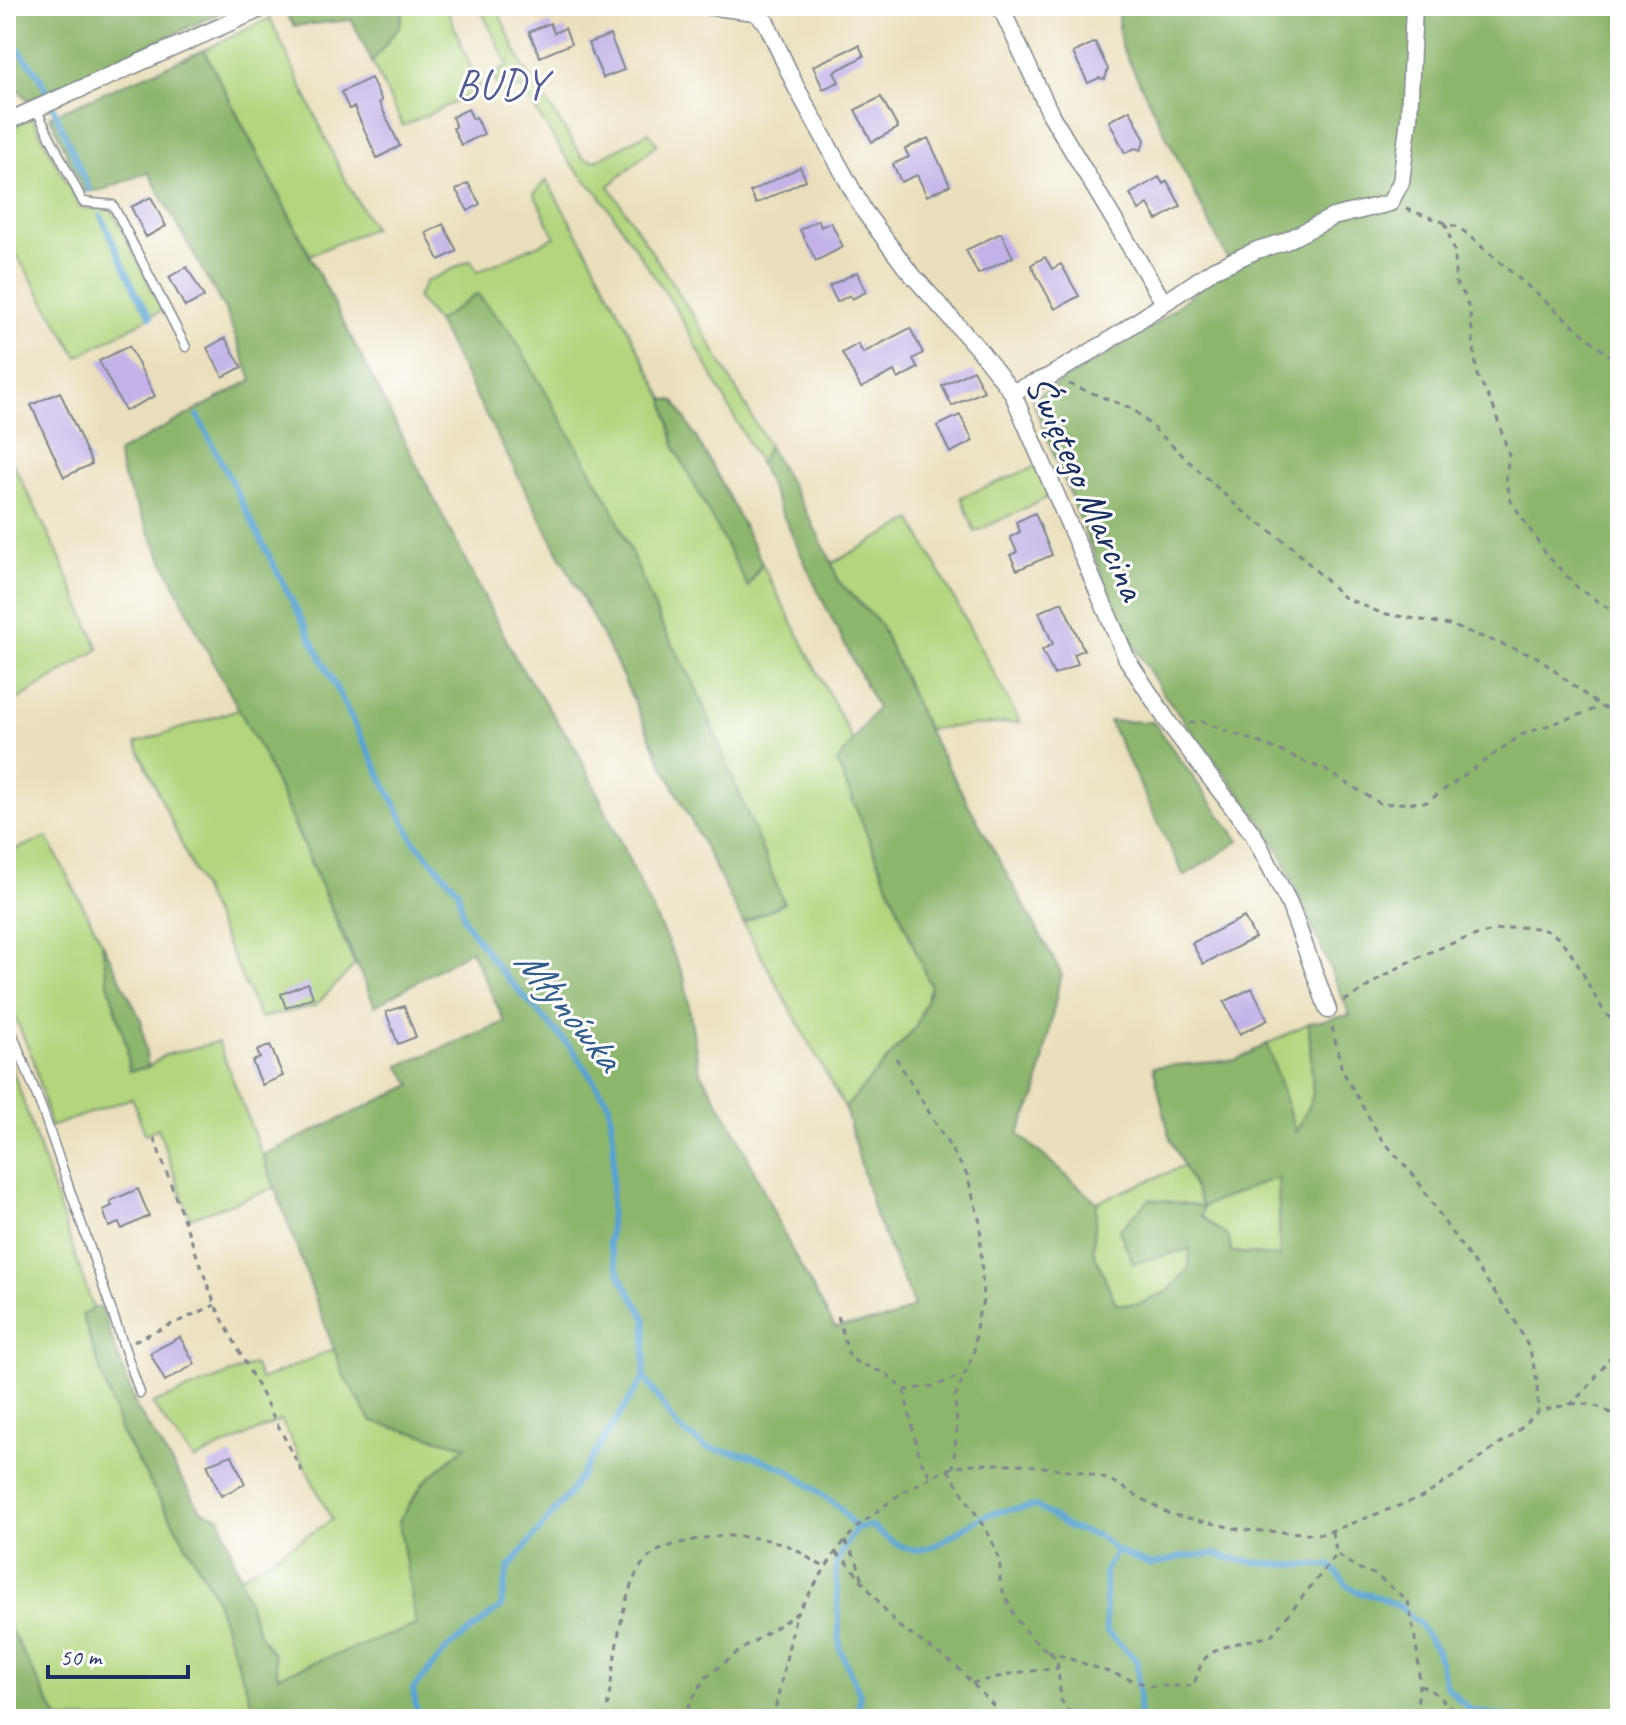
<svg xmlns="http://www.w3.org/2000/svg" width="1626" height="1725" font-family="Caveat,sans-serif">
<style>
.green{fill:#b2d57e;stroke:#66826e;stroke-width:2}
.forest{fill:#8db66d;stroke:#547266;stroke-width:2;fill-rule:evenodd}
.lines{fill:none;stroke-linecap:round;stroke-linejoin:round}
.stream{stroke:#57a2ce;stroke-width:6}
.building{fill:#c2b2e7}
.lane-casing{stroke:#82878d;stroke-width:11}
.street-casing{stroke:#82878d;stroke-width:19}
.path{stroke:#82878d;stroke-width:3;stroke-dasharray:6 6;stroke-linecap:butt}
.lane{stroke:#fff;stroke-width:8}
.street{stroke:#fff;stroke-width:16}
.labels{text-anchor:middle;stroke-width:6;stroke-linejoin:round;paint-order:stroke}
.street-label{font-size:40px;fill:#1b2f5e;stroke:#fff}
.neighbourhood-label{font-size:42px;letter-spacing:2px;fill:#555d8e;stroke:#fff}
.water-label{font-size:42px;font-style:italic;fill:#335d8b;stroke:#fff}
</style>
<rect width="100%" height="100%" fill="#fff"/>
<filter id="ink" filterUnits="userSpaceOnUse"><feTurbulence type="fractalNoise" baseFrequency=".0125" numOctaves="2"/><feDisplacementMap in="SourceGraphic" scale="16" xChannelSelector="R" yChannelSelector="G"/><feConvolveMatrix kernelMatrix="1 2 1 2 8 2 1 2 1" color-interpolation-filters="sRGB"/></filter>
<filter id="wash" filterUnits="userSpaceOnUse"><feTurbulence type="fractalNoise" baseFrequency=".006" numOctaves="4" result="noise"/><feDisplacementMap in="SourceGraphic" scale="32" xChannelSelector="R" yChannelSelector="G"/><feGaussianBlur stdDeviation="1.8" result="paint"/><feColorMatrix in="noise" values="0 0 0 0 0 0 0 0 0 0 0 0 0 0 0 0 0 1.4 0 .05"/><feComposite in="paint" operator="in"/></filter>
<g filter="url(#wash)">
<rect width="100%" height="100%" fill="#eadfbc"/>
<path class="green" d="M404,6H446L480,91L403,126L372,62L400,25Z
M479,6H496L522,64L583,158L595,161L649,132L657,144L609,186L700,326L768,445L760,465L678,312L599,194L569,162L521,88L502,93L493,76L508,65Z
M270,18L342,174L373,228L310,255L204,50Z
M32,118L80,208L112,210L162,310L78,357L6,237V131Z
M546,180L592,259L664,399L675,448L748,586L762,564L853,741L837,763L931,987L915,1028L845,1108L743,923L783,904L693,681L477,294L437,322L417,298L425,282L471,260L477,272L555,237L534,194Z
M6,450L57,551L99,649L6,707Z
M1037,466L1049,497L975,532L961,497Z
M912,520L1020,722L927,729L880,624L838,581L832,563Z
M239,709L265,758L355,965L315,1006L260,1018L136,743Z
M47,837L102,942L107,979L127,1047L129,1071L148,1067L165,1055L218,1042L275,1188L190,1218L158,1128L145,1134L132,1098L50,1127L34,1061L6,997V853Z
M1309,1023L1313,1095L1296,1134L1267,1044Z
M6,1050L93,1308L82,1315L121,1432L213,1592L257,1719H58L6,1621Z
M1184,1166L1204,1206L1278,1176L1280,1257L1231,1252L1229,1238L1200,1215L1204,1207L1134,1262L1191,1249L1189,1268L1169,1291L1140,1304H1116L1093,1250L1097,1202Z
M334,1349L343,1374L372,1422L467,1446L424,1482L399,1521L417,1625L278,1677L274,1656L258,1632L240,1577L332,1520L281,1420L194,1460L152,1404L254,1364L261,1380Z"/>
<path class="forest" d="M6,6H235L28,100L6,76Z
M296,6H404L400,25L372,62L352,20L294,26L284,11Z
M1117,6H1620V1719H257L213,1592L121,1432L82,1315L93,1308H101L136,1407L201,1510L220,1517L258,1632L274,1656L278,1676L416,1625L399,1521L424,1482L466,1446L372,1422L343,1374L263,1155L412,1085L399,1066L505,1022L471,950L375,1006L265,758L202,641L124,480L117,453L252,380L226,312L148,172L102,190L84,192L50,116L204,50L518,663L577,750L684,977L699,1069L737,1134L791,1249L835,1328L892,1318L914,1306L875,1215L845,1108L915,1028L931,987L837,763L877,708L817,589L760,465L768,445L810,519L832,563L838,581L880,624L927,729L1061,973L1036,1095L1018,1134L1097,1202L1093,1250L1116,1304H1140L1169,1291L1189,1268L1190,1249L1133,1263L1119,1230L1150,1199L1203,1206L1170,1138L1153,1067L1236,1060L1267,1044L1296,1133L1313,1095L1309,1023L1350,1015L1281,854L1262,822L1163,693L1135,648L1112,600L1032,399L1145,332L1230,264L1121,45ZM1278,1177L1280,1257L1231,1252L1229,1238L1201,1216L1204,1206Z
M477,294L512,334L612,507L664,630L693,681L784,903L743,923L664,767L615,660L437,322Z
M664,399L675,401L718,476L762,563L748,587L675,448Z
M1109,721L1153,722L1239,841L1184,876Z
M102,942L141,1020L148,1067L129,1071L127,1047L107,979Z
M6,1621L58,1719H6Z"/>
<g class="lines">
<path class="stream" d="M6,33L40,77L89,189
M101,216L136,292L151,317
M198,416L414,841L458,890L464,920L498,968L573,1050L609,1104L614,1145L609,1245L622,1279L646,1319L644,1377L678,1428L707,1448L753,1456L790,1471L839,1507L856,1528L836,1562L840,1649L860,1694L857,1719
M856,1528L872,1526C925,1575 939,1536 987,1515C1001,1509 1021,1509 1036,1506L1070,1528L1099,1536L1117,1551L1105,1571L1106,1631L1137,1661L1140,1719
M1117,1551L1151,1565L1181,1557L1214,1554L1243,1561L1286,1565H1330L1349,1587L1360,1593L1379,1597L1402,1608L1419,1624L1437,1651L1446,1686L1470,1710L1514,1719
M418,1719L413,1689L446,1650L501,1607L508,1569L570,1492L644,1377"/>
</g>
<g id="blocks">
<path class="building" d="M550,23L554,33L565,28L571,44L540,57L529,32Z
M610,35L624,70L603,78L588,43Z
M1095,42L1108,69L1105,79L1099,78L1088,83L1073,53Z
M859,45L864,56L834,72L839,82L823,89L813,66Z
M371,78L382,101L379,102L400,146L377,158L354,107L349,109L341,92Z
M881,97L898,128L872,142L855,110Z
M468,109L473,119L476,117L484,134L461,145L453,128L456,127L452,117Z
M1130,110L1145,140L1141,150L1135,148L1125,153L1109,121Z
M928,138L950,185L927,196L917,175L901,182L893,164L909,157L905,149Z
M800,167L806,180L756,204L750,192Z
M1159,177L1163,184L1167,181L1181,206L1157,220L1148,204L1139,210L1130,194Z
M468,183L480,204L468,211L456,190Z
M151,197L166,226L146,237L131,207Z
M818,220L821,227L831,222L843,247L816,261L800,230Z
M443,224L457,251L439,260L426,233Z
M1001,233L1013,257L978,274L966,250Z
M1045,257L1052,269L1061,264L1079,296L1055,309L1031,265Z
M187,267L204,297L185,307L169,277Z
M857,272L866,292L852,299L850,295L837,302L829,286Z
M910,328L923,353L913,359L918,368L898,379L894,371L861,388L842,353L858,344L863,353Z
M225,338L242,367L223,377L207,348Z
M129,346L155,396L125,411L99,361Z
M973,370L984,391L952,406L942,386Z
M60,392L92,464L64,477L31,405Z
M960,415L973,441L950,453L937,426Z
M1035,513L1052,555L1017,570L1010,555L1017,552L1010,537L1020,532L1016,522Z
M1062,602L1084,650L1074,654L1078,664L1054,675L1042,650L1053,644L1039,612Z
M1244,917L1255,938L1203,964L1192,943Z
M308,983L313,997L286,1008L281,994Z
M1252,988L1268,1020L1240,1034L1224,1002Z
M404,1006L416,1037L398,1044L386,1012Z
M270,1045L283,1076L262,1085L252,1061L260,1058L257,1051Z
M138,1189L149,1216L122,1229L119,1223L109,1227L103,1210L112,1206L110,1201Z
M180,1337L195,1364L165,1381L150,1353Z
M232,1455L245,1484L221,1496L207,1464Z"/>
</g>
</g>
<g filter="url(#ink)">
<use href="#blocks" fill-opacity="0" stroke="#82878d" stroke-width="2"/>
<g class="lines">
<g class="lane-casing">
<path id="lane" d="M36,109L83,202L113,205L186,347
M6,1017L42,1109L140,1393"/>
</g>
<g class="street-casing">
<path id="street" d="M706,6L755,12L766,22L796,87L864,211L907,269L981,352L1012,392L1127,659L1170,725L1253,834L1289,903L1328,1010
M1000,6L1051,115L1164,303
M6,122L267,6
M1012,392L1050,376L1104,344L1213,270L1257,250L1284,242L1333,217L1390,203L1401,182L1409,118L1414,6"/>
</g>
<path class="path" d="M1406,209L1460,228L1608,355L1620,356
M1445,223L1455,253V282L1465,296L1470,313L1477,375L1493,406L1509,455L1506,477L1511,501L1547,555L1578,588L1620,616
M1069,384L1133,409L1239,508L1291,546L1343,597L1381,613L1450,625L1537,657L1601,707L1620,712
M1189,723L1202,722L1266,745L1327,771L1381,804L1427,802L1521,735L1601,707
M1344,1001C1361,992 1375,981 1391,972C1424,952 1517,911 1553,934C1572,946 1588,986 1600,1005C1605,1014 1613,1021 1620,1028
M1332,1027L1342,1070L1380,1137L1416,1178L1447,1226L1514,1319L1530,1350L1537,1381L1538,1411
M896,1058L967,1175L980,1222L983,1301L977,1320L974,1353L955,1397L957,1427L953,1468
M154,1138L215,1305L303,1473
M838,1316L850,1359L887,1374L904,1390L919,1457L930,1476
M134,1341L215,1305
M904,1390L935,1386L962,1375
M1571,1404C1589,1402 1609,1407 1620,1423
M948,1470L991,1538L1000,1562V1584L1016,1619L1034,1640L1057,1659L1061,1700L1074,1719
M1332,1532L1337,1554L1355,1567L1376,1575L1408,1601C1415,1639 1426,1682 1413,1719
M845,1541L856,1559L863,1581
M836,1553L847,1562L897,1625L954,1664L994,1706L999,1719
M1047,1651L1150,1686H1193C1197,1678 1199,1667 1203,1661C1215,1644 1252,1641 1271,1636L1337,1554
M972,1683L1015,1673L1058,1668
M1420,1685L1432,1691L1465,1719
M605,1719C614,1680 618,1583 649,1557C660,1547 680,1543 694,1540C723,1533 756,1536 784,1544C801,1550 810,1562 826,1567
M681,1719L705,1678L738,1652L797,1613L835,1553L856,1528L901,1493L947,1469L972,1464H1019L1083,1472L1110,1480L1169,1514L1243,1530L1323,1534L1425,1496L1515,1434L1538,1411L1571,1404L1590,1385L1620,1344
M773,1719L796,1614
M1597,1719L1620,1713"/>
<use href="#lane" class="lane"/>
<use href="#street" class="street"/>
</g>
</g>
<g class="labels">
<g class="street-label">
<text transform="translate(1087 487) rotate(66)" y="14">Świętego Marcina</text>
</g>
<g class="neighbourhood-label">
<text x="502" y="98">BUDY</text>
</g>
<g class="water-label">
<text transform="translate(570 1008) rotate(51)" y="15">Młynówka</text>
</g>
</g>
<rect width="1626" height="1725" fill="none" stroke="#fff" stroke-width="32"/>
<path d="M48 1665v12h140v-12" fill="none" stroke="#1b2f5e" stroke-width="4"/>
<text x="60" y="1665" font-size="24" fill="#1b2f5e" stroke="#ffffff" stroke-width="6" paint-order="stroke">50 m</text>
</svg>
